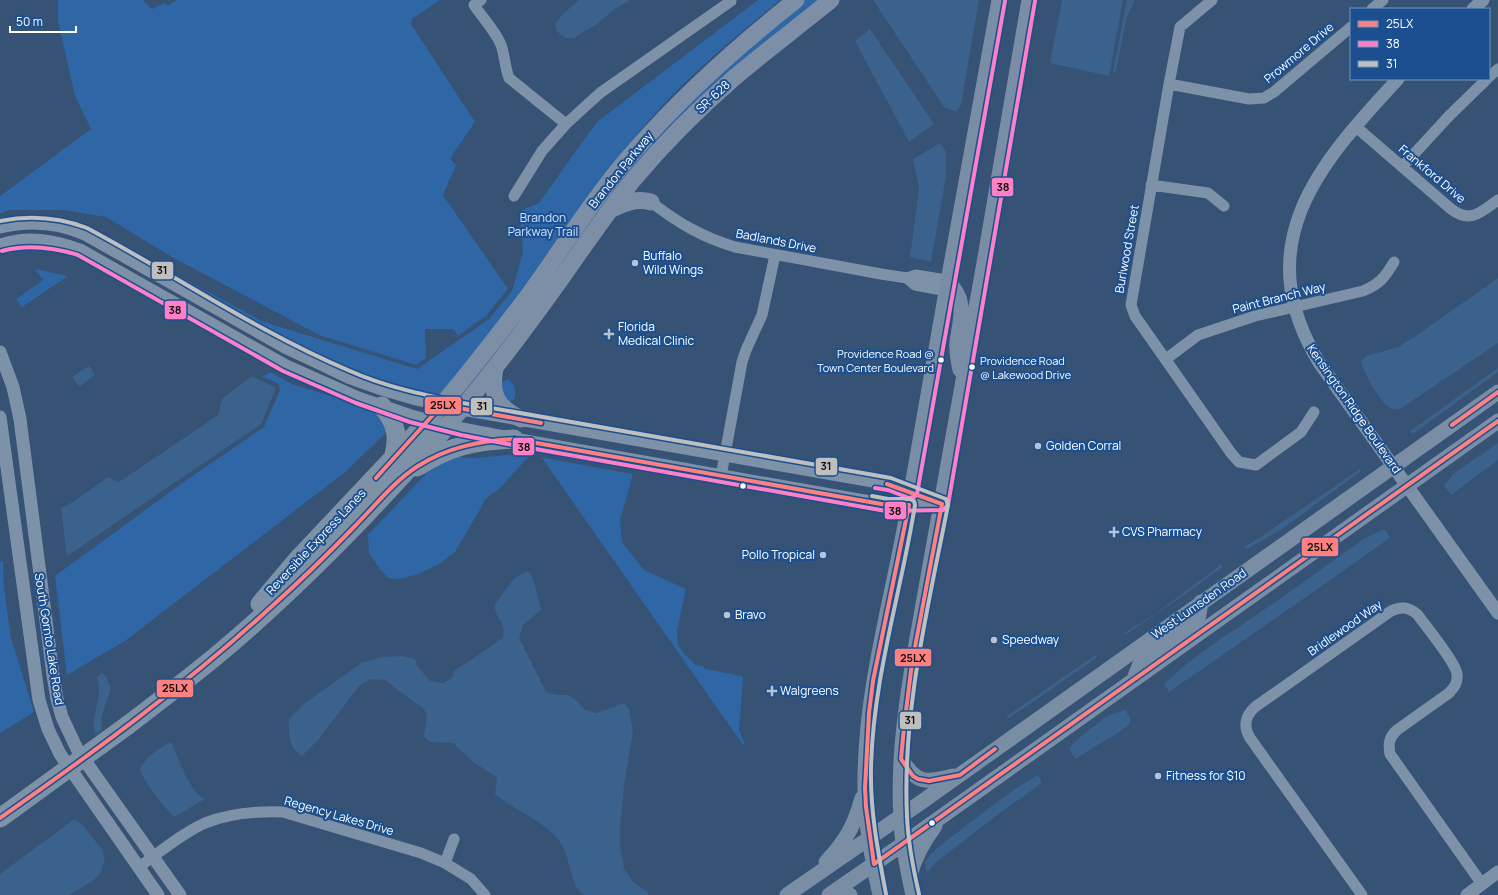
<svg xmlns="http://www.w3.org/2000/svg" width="1498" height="895" font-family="Manrope,sans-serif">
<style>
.green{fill:#2f66a5}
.water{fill:#3b618d}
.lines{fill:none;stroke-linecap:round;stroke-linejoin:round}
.minor{stroke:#7d92a8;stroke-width:11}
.tertiary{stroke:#7d92a8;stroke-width:13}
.secondary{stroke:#798da4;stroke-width:15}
.primary{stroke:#7d8ea7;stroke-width:17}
.motorway{stroke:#7e92a7;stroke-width:19}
.motorway-bridge{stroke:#7e92a7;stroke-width:19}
.bus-1-casing{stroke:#1b4f8f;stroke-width:7}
.bus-2-casing{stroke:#1b4f8f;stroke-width:7}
.bus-3-casing{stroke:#1b4f8f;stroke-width:7}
.bus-1{stroke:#ff8080;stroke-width:4}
.bus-2{stroke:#ff80c5;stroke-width:4}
.bus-3{stroke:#bfbfbf;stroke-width:4}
.poi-dot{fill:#b9c2ce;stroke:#1b4f8f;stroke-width:1.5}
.bus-dot{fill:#fff;stroke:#1b4f8f;stroke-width:1.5}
.labels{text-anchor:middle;stroke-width:4;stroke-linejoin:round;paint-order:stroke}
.bus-label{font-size:11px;fill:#fff;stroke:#1b4f8f;text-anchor:end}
.street-label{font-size:12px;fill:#fff;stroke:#1b4f8f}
.park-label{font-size:12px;fill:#cfe3fa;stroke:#1b4f8f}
.poi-label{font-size:12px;fill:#fff;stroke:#1b4f8f;text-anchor:start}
.line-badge{stroke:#1b4f8f;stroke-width:1.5}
.pale-badge-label{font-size:11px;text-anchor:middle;font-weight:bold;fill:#111}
</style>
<rect width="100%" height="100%" fill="#365274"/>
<path class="green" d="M58,0H143L152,9L165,3L167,6L177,0H440L412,19L411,24L475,122L451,157V160L456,165L443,195L508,289L486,316L458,336L453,329H425L426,358L416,365L319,335L172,257L106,217L63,210H10L0,214V196L91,129L75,96L58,21Z
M758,0H780C735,37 691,73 653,116C596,179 551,252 501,320C484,344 465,366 447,389L438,396L429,397L358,372L241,317L80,223L264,322L417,369L489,319L512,291L523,252L520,211L539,203L583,141L597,122Z
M804,0H823L689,113L465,394L463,392L585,221L671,117Z
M35,269L68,276L22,307L16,299L43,280Z
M270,372L294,385L361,405L380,416L387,432L344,473L125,641L67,675L55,576L185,481L264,427L280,390L279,384L262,377Z
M508,379C515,386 517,391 514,400L509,402L504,400L501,383Z
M516,454L530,455L500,488L485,499L481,508L455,552L439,564L416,575L399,579L388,578L379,568L369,553L368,535L439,460C453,454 461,458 476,458C489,457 503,456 516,454Z
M539,457L633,474L620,520L622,542L644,570L686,589L677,631L678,645L685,655L696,665L703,666L705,669L742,676L743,679L739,730L745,744L743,745L542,458Z
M3,561L4,588L11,638L34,712L0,733V562Z"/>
<path class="water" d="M579,0H631L616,8L597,24L574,38H566L561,35L556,30L555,24L562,15Z
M873,0H979L961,105L956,112L944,107Z
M1062,0H1123L1109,76L1050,63Z
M1127,0H1135L1126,20L1116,71L1113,72Z
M870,29L934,124L909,142L855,41Z
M940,143L946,152V176L931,262L910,257L919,188L913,159Z
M1498,278V343L1400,409C1398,409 1396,410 1393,409C1382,407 1364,373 1361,362L1366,356L1398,347L1416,336Z
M89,366L95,375L79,387L72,377Z
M1498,368V372L1413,434L1410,431Z
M252,376L276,388L261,424L67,556L61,508L71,503L108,477L119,482L218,415L222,399Z
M1498,443V460L1451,495L1444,486L1453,474Z
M1360,469L1361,471L1282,529L1247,549L1243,547L1253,542Z
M1385,529L1390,538L1279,616L1169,692L1164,684C1191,657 1223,638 1255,616C1292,591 1328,564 1365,538Z
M1220,563L1222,567L1187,593L1125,635L1124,633L1152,616L1217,568Z
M528,571L533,578L541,610L523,625L519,638L546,692L557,695H567L575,699L585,710L597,713L624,703L629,709L633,732L624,786L620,827V845L624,868L634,883L648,892V895H584C581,892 577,890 576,886C569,872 569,855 560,842C544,820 515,811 495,794L497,777L473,762L453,743L430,742L424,736L427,714L422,707L415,703L385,680L371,679L360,685L318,740L302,756C289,750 288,731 289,719L304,704L361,663L381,657L402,656L415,659L417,666L430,681L443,683L452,678L454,671L503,638C506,623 497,619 494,606C503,593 513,575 528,571Z
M1097,654L1096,658L1030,704L1007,719V716Z
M102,673L105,675L111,688L101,719L102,730L95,734C89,716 104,700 97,678L98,676Z
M1125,710L1130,717V724L1116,734L1075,759L1070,750L1069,749L1075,741L1107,716Z
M171,742C179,758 189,792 205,799L174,817C161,803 148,788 140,770C145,756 159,749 171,742Z
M1038,775L1042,782L1038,786L1000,813L935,863L928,872L926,870L925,861C938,845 956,834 972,821C994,805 1014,788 1038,775Z
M73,820L77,821L84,826L102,850L105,859L101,872L94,880L69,895H0V874Z"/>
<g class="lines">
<path class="minor" d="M481,0L474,5C482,17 496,32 501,45C505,56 505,68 509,78L566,124
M1212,0L1180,27L1169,84L1131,305L1135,316L1231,453L1239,462L1256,465L1301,432L1314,412
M1372,9L1383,0
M1489,77L1498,69
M1169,84L1249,99L1264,98L1274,92L1351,27
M1355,126L1451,209C1471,224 1481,212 1498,200
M1402,167L1449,116L1487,79
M1151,185L1208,193L1224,206
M514,196L542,151L566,124L600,93L731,1V0
M651,202C678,223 702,237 735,247L881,274L907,278L916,275L940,279L948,282
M907,278L915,285L947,291
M1166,359L1198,335L1255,316L1363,291C1380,284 1385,277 1394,262
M721,476L742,362L746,350L762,315L775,255
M445,863L454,839
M139,867C160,852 181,834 205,823C231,813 256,811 283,812L421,853L445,863L471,879L485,895
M1362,895L1250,738C1243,727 1245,716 1255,707L1391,611C1401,606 1408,607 1417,614C1425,625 1456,663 1457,674C1458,682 1455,687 1449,693L1397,730C1389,737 1388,744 1390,754L1482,884"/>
<path class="tertiary" d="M1473,9L1483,0
M1398,79C1318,165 1247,245 1320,364L1498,613
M0,227C29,220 57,222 85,234L285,347L315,361L348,377L382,389L416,399L462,409L890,484L942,504
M0,245C28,236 53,240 80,250L286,366L358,398L411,416L462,429L514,439L887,505L935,504
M0,352L13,387L20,419L53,675L57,699L62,717L78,751L180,895
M0,417L39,700L48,729L60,754L158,895
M1467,895L1498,872"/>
<path class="secondary" d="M948,282C968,300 960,319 957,342C956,351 958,361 960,370
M1134,679L1141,661L1198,620L1201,602
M901,759C917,784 925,783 953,776
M826,862C846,840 854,827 862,798
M910,876C915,856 923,842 935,826
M787,895L923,801L1498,392
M829,895L903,844L1498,421
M840,895H850
M880,895C872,859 865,823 865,787C864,690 893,598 909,503C938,335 968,168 999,0
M913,895C909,878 906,861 903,844C895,775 905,706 917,638L984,263L1029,0"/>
<path class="primary" d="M612,209C625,203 636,198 651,202
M495,368C490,395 497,407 521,419
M428,421C463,381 496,338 528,296C564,246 596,194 637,148C685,93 739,45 796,0
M447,426C487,380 523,332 558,283C583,248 606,213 633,180C664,143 698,109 735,77C766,51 799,26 831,0"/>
<path class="motorway" d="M382,406C397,424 399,437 393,459
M417,467C452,445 473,441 514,439
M260,604L297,560L428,421
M128,725C158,702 187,680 216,656C300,586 375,507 447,426"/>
<path class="motorway-bridge" d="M0,818L128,725"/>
<g class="bus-1-casing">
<path id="bus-1" d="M1452,425L1498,392
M376,478L442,405L541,423
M887,484L942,504L912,663L904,727L901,759L913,776L918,779L929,781L960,775L995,749
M0,818C94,752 186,685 270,608C299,582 327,555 354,527C375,506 393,482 418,466C448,447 480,441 514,439L887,505H909L873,681L869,713L865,788L866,807L874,864L1498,421"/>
</g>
<g class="bus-2-casing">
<path id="bus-2" d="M2,251C28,244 52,247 78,255L283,371L356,403L410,422L461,435L513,445L886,511L943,510L948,505L1035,1
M875,488L888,490L909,498L914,497L917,494L1005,1"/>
</g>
<g class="bus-3-casing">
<path id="bus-3" d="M0,221C30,215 58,217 87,228C175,275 258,332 350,371C386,387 425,395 463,403L891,478L946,499L948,505C928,608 902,711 907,816C908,842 913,868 919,894
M872,496L888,499H910L914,501L915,505C901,593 873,678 871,768C870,811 878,852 886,894"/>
</g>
<use href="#bus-1" class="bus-1"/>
<use href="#bus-2" class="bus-2"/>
<use href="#bus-3" class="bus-3"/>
</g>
<g class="poi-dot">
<circle cx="635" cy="263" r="4"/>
<path d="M607 328h4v4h4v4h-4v4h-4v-4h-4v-4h4z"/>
<circle cx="1038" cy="446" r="4"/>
<path d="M1112 526h4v4h4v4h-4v4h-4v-4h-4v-4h4z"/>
<circle cx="823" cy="555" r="4"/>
<circle cx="727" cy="615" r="4"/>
<circle cx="994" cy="640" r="4"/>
<path d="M770 685h4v4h4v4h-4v4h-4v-4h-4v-4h4z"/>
<circle cx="1158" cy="776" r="4"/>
</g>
<g class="bus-dot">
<circle cx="941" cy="360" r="3.5"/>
<circle cx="972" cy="367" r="3.5"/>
<circle cx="743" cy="486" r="3.5"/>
<circle cx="932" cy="823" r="3.5"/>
</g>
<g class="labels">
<g class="bus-label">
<text x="934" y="358">Providence Road @<tspan x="934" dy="14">Town Center Boulevard</tspan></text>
<text x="980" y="365" text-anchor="start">Providence Road<tspan x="980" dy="14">@ Lakewood Drive</tspan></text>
</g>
<g class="street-label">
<text transform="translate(1299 53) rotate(-40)" y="4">Prowmore Drive</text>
<text transform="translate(713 97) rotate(-43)" y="4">SR-628</text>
<text transform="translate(621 170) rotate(-51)" y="4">Brandon Parkway</text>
<text transform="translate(1432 174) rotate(40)" y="4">Frankford Drive</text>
<text transform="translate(776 241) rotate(11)" y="4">Badlands Drive</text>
<text transform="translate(1127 249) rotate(-80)" y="4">Burlwood Street</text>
<text transform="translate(1279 298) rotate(-14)" y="4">Paint Branch Way</text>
<text transform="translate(1354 409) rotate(55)" y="4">Kensington Ridge Boulevard</text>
<text transform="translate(316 542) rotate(-47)" y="4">Reversible Express Lanes</text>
<text transform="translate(1199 604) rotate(-35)" y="4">West Lumsden Road</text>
<text transform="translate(1345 628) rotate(-35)" y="4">Bridlewood Way</text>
<text transform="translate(49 639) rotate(81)" y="4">South Gornto Lake Road</text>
<text transform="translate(339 816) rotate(16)" y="4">Regency Lakes Drive</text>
</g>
<g class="park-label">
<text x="543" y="222">Brandon<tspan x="543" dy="14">Parkway Trail</tspan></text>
</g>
<g class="poi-label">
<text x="643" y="260">Buffalo<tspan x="643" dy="14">Wild Wings</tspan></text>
<text x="618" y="331">Florida<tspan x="618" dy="14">Medical Clinic</tspan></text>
<text x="1046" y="450">Golden Corral</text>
<text x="1122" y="536">CVS Pharmacy</text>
<text x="815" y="559" text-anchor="end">Pollo Tropical</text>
<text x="735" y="619">Bravo</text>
<text x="1002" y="644">Speedway</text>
<text x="780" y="695">Walgreens</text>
<text x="1166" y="780">Fitness for $10</text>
</g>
</g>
<g class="line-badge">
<rect x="991" y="177" width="23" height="20" rx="4" fill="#ff80c5"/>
<rect x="151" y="261" width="23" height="19" rx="4" fill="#bfbfbf"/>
<rect x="164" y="300" width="23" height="20" rx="4" fill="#ff80c5"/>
<rect x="424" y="396" width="38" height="19" rx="4" fill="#ff8080"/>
<rect x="470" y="397" width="23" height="19" rx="4" fill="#bfbfbf"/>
<rect x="512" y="437" width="23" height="19" rx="4" fill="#ff80c5"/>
<rect x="815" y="457" width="23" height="19" rx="4" fill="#bfbfbf"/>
<rect x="884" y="501" width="23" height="19" rx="4" fill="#ff80c5"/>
<rect x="1301" y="537" width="38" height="20" rx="4" fill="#ff8080"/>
<rect x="894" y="648" width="38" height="19" rx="4" fill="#ff8080"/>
<rect x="156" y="679" width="38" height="19" rx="4" fill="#ff8080"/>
<rect x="899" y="711" width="23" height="19" rx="4" fill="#bfbfbf"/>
</g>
<g class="pale-badge-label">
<text x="1003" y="191">38</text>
<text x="162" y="274">31</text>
<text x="175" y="314">38</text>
<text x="443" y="409">25LX</text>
<text x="482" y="410">31</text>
<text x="524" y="451">38</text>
<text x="826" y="470">31</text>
<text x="895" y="515">38</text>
<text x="1320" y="551">25LX</text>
<text x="913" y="662">25LX</text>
<text x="175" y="692">25LX</text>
<text x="910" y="724">31</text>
</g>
<rect x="1350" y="8" width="140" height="72" fill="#1b4f8f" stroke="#7695bc"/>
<rect x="1358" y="21" width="20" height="6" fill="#ff8080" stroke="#7695bc"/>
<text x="1386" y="28" font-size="12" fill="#ffffff">25LX</text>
<rect x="1358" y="41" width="20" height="6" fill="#ff80c5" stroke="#7695bc"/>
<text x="1386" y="48" font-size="12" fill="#ffffff">38</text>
<rect x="1358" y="61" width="20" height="6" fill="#bfbfbf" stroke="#7695bc"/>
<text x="1386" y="68" font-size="12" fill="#ffffff">31</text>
<path d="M10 26v6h66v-6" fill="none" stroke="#ffffff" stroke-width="2"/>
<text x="16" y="26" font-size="12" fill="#ffffff" stroke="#1b4f8f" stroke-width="3" paint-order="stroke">50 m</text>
</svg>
